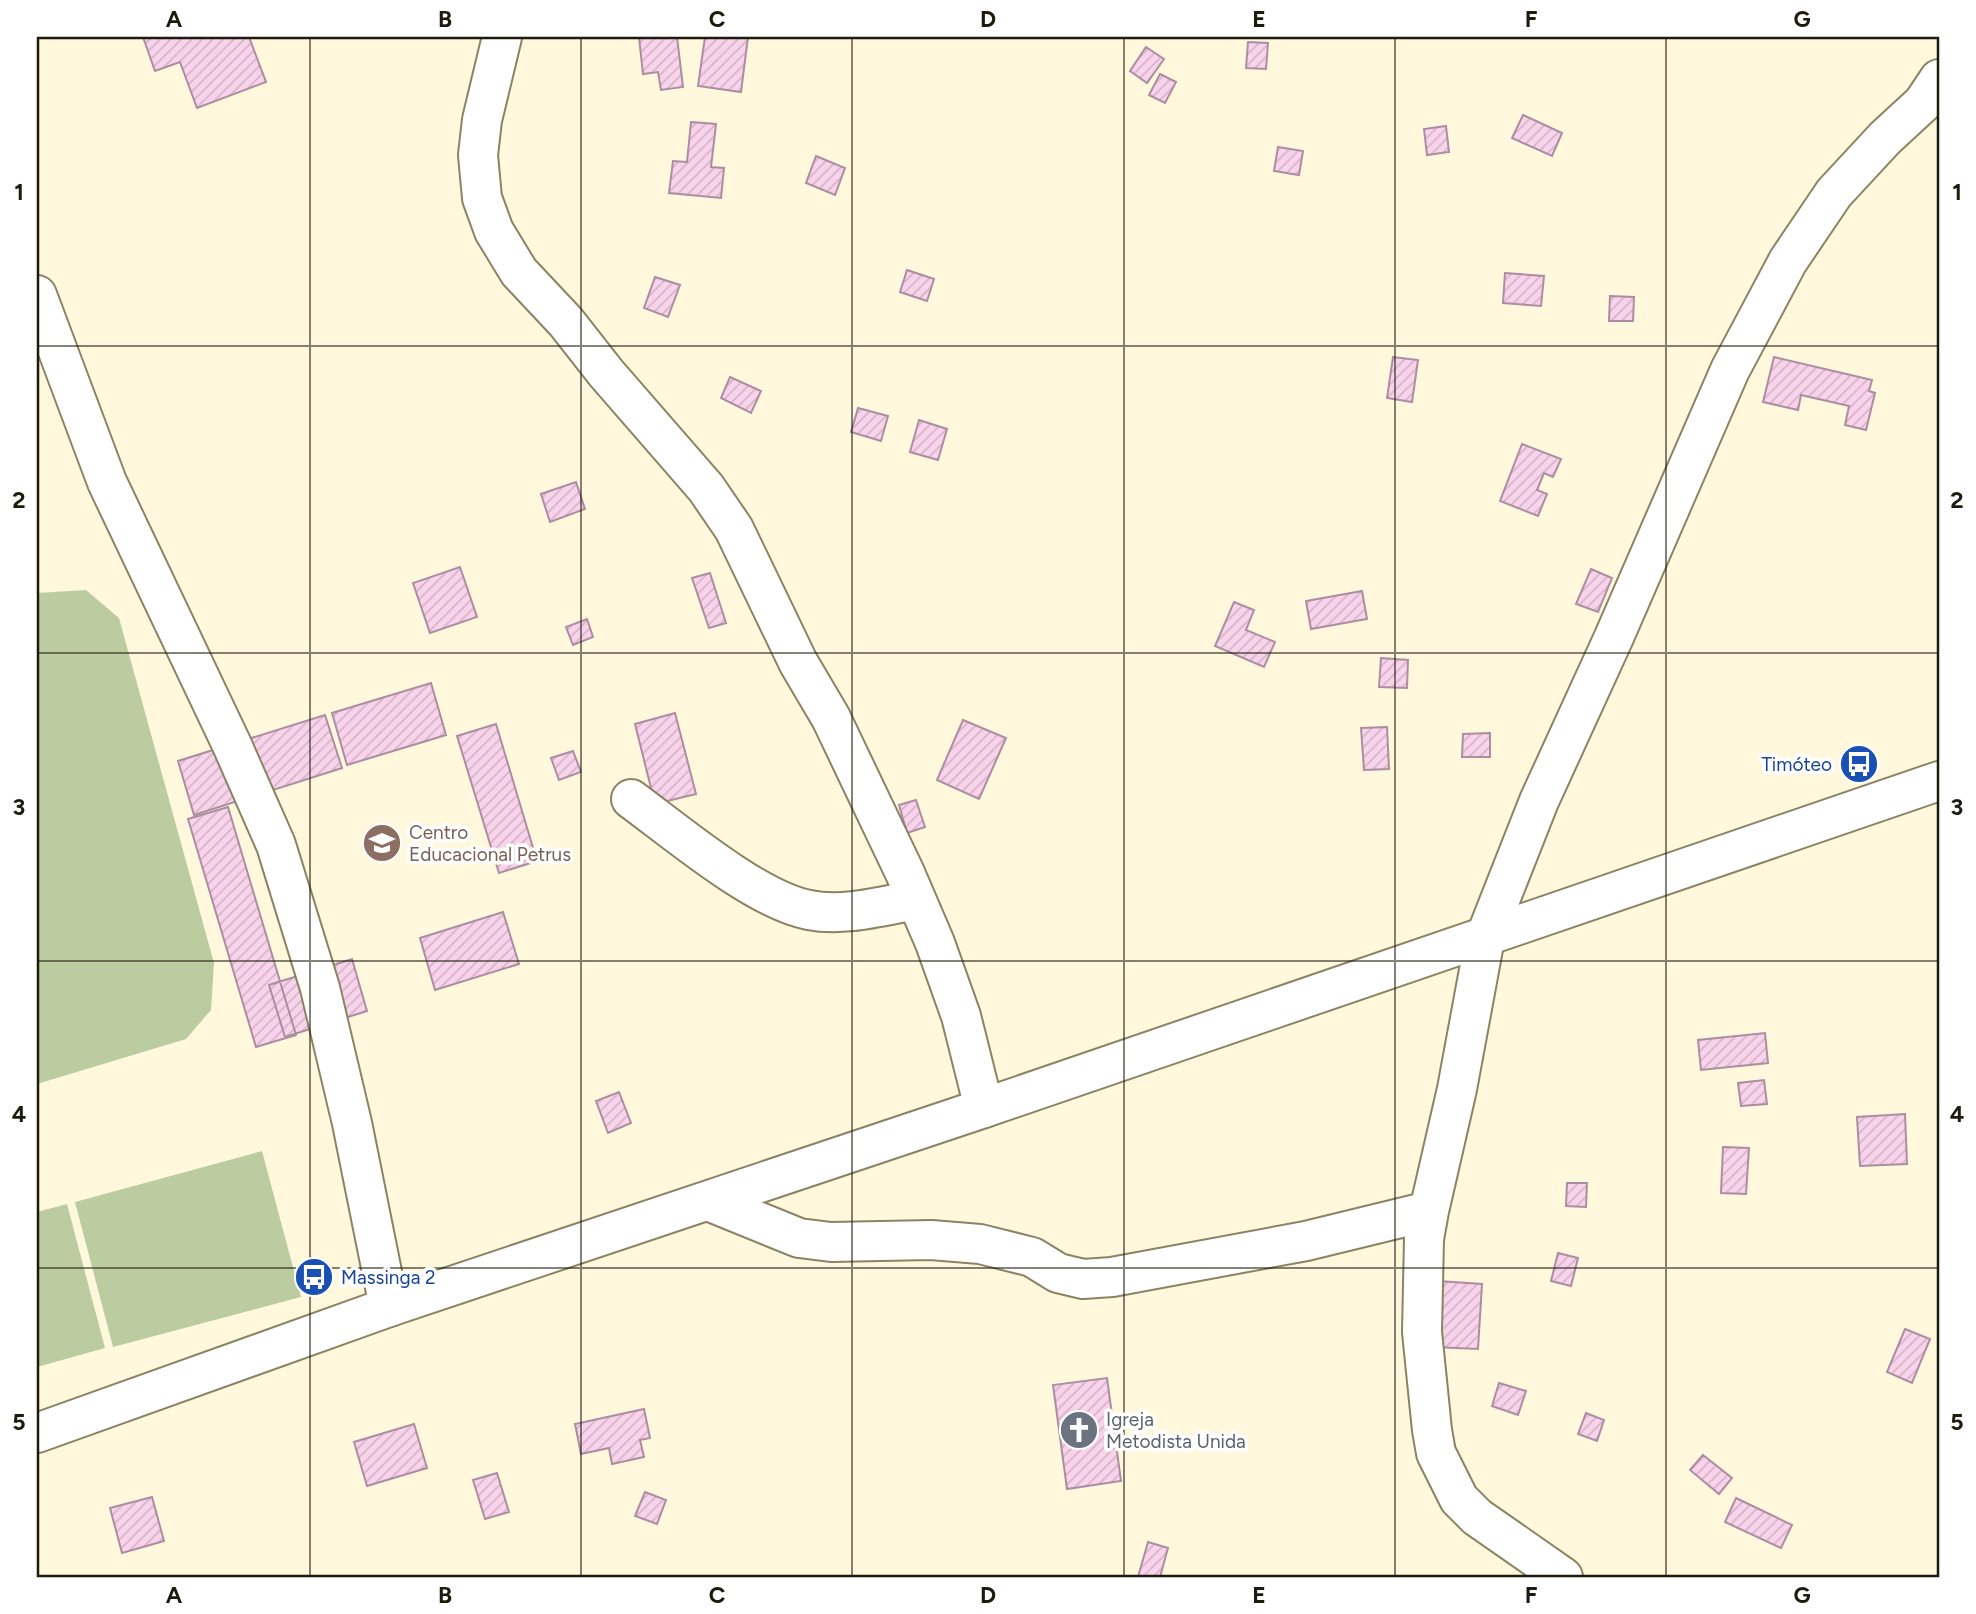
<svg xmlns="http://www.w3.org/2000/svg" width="1976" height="1614" font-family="Figtree,sans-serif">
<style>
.garden{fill:#bbcca1}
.building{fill:url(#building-hatch);stroke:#ac8da1;stroke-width:2}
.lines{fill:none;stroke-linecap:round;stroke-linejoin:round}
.minor-casing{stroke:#8b8364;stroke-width:42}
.tertiary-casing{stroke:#8b8364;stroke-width:42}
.minor{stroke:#fff;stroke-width:38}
.tertiary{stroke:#fff;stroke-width:38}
.grid{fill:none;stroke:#1e1b0e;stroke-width:2;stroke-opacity:0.55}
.labels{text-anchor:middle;stroke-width:7;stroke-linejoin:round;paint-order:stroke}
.transit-label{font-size:19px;fill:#164399;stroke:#fff;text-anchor:end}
.education-label{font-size:19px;fill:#785e54;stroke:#fff;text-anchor:start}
.worship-label{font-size:19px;fill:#5b616d;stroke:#fff;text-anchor:start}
.neatline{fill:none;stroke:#1e1b0e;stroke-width:2.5}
.grid-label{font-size:23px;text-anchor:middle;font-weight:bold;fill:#1e1b0e}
</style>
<defs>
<pattern id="building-hatch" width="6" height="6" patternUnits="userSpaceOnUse" patternTransform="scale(1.75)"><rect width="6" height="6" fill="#f8d3eb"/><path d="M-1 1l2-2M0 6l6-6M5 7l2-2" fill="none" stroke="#d4b5c8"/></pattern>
</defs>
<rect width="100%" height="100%" fill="#fff8dd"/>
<path class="garden" d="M86,590L119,618L214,963L211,1010L186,1039L37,1084V593Z
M262,1151L301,1297L113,1347L75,1202Z
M67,1204L105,1348L37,1367V1212Z"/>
<path class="building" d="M143,37H249L266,82L197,108L180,62L155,71Z
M639,37H677L683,87L661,90L658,72L643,74Z
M705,37H748L741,92L698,86Z
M1248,42L1268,43L1266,69L1246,68Z
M1146,47L1164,59L1147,83L1130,71Z
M1160,74L1176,82L1165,103L1149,95Z
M1523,115L1562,133L1552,156L1512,138Z
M691,122L716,124L711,167L724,168L721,198L669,193L673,161L687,162Z
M1446,126L1449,152L1427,155L1424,129Z
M1278,147L1303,151L1299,175L1274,171Z
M816,156L845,168L835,195L806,183Z
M907,270L934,279L927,301L900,292Z
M1505,273L1544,276L1541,306L1503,303Z
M655,277L680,285L668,317L644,308Z
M1610,296L1634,297L1633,321H1609Z
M1393,357L1418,360L1412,402L1387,398Z
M1774,357L1872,380L1869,391L1875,393L1866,430L1845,425L1849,406L1801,395L1798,410L1763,402Z
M730,377L761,391L751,413L721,398Z
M858,408L888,416L881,441L851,432Z
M919,420L947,429L938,460L910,452Z
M1522,444L1561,459L1553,477L1544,473L1537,490L1547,494L1538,516L1500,501Z
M576,482L585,509L550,522L541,494Z
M460,567L477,617L430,633L413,583Z
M1591,569L1612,578L1598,612L1576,604Z
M710,573L726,623L709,628L692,578Z
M1362,591L1367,619L1311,629L1306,601Z
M1234,602L1254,610L1246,630L1275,642L1264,667L1215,646Z
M587,619L593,637L573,645L566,627Z
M1381,658L1408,660L1407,688L1379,687Z
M431,683L446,735L347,765L332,713Z
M675,713L696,794L655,804L635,724Z
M325,715L342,768L194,815L178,761Z
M963,720L1006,738L979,799L937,780Z
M496,724L537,861L499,873L457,736Z
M1387,727L1389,769L1364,770L1361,728Z
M1490,733V757H1462L1463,734Z
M573,751L581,772L559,780L551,758Z
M916,800L925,827L907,833L899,805Z
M228,807L296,1035L256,1047L188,819Z
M503,912L519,964L435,990L420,938Z
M352,959L367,1011L285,1037L269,985Z
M1765,1033L1768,1063L1701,1070L1698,1040Z
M1764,1080L1767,1104L1741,1106L1738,1083Z
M619,1092L631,1123L608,1133L596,1101Z
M1905,1114L1907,1164L1860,1166L1857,1117Z
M1723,1147L1749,1148L1746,1194L1721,1193Z
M1567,1183H1587L1586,1207L1566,1206Z
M1558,1253L1578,1258L1571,1286L1551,1281Z
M1438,1281L1482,1284L1478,1349L1434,1347Z
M1905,1329L1930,1339L1912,1383L1887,1372Z
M1107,1378L1121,1481L1067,1489L1053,1385Z
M1499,1383L1526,1391L1518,1415L1492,1406Z
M644,1409L650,1438L640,1440L644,1457L612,1464L609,1448L581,1454L575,1424Z
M1586,1413L1604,1420L1597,1441L1578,1434Z
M414,1424L427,1468L367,1486L354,1442Z
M1703,1455L1732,1478L1719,1494L1690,1470Z
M497,1473L509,1512L485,1519L473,1480Z
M645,1492L666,1500L657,1524L635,1516Z
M152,1497L164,1541L122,1553L110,1508Z
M1736,1498L1792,1525L1781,1548L1725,1522Z
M1148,1542L1168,1548L1160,1577H1138Z"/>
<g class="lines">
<g class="minor-casing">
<path id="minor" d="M502,37L482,120L478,155L482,198L494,231L519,272L566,322L606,373L706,488L734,529L798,662L831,718L905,873L935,943L961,1016L984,1108
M37,295L107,482L232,745L276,845L320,988L352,1123L389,1307
M631,799C676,832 756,900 809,910C844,917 882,906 916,900
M708,1201L799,1238L831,1242L931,1240L980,1244L1032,1257L1058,1273L1083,1279L1112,1277L1306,1241L1429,1211
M1563,1577L1477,1517L1459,1499L1436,1453L1432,1430L1422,1332L1424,1239L1429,1211L1457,1089L1485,938L1539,801L1614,637L1730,370L1788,261L1834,193L1885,138L1923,103L1939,79"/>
</g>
<g class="tertiary-casing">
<path id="tertiary" d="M37,1433L389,1307L984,1108L1939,781"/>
</g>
<use href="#minor" class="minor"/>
<use href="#tertiary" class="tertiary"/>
</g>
<path class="grid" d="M310,37V1577M581,37V1577M852,37V1577M1124,37V1577M1395,37V1577M1666,37V1577M37,346H1939M37,653H1939M37,961H1939M37,1268H1939"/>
<defs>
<g id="bus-disc" transform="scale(2.0125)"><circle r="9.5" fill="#1a4fb4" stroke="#fff"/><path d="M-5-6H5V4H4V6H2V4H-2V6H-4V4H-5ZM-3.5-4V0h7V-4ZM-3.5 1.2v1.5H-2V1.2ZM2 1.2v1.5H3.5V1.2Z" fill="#fff"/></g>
<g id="school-disc" transform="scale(2.0125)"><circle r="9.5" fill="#8d6e63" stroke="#fff"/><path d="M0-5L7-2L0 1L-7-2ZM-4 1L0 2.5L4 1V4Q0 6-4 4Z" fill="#fff"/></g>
<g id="church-disc" transform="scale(2.0125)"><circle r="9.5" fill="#6b7280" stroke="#fff"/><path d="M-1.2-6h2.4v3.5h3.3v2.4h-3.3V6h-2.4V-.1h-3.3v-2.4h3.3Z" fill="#fff"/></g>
</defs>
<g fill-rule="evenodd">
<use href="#bus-disc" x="1859" y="764"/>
<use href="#school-disc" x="382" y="843"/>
<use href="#bus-disc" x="314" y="1277"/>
<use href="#church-disc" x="1079" y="1430"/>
</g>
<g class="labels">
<g class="transit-label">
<text x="1832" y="771">Timóteo</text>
<text x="341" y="1284" text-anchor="start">Massinga 2</text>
</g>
<g class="education-label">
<text x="409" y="839">Centro<tspan x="409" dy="22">Educacional Petrus</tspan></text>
</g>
<g class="worship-label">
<text x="1106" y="1426">Igreja<tspan x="1106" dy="22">Metodista Unida</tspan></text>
</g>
</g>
<rect width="1976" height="1614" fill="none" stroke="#ffffff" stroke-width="77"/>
<rect x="38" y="38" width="1900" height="1538" class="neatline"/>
<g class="grid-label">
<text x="174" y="27">A</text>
<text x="445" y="27">B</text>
<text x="717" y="27">C</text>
<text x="988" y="27">D</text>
<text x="1259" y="27">E</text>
<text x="1531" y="27">F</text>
<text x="1802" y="27">G</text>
<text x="19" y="200">1</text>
<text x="1957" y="200">1</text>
<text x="19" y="508">2</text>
<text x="1957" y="508">2</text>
<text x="19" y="815">3</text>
<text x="1957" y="815">3</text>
<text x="19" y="1122">4</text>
<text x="1957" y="1122">4</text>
<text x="19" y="1430">5</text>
<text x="1957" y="1430">5</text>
<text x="174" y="1603">A</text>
<text x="445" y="1603">B</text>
<text x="717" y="1603">C</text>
<text x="988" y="1603">D</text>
<text x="1259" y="1603">E</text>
<text x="1531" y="1603">F</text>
<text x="1802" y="1603">G</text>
</g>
</svg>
